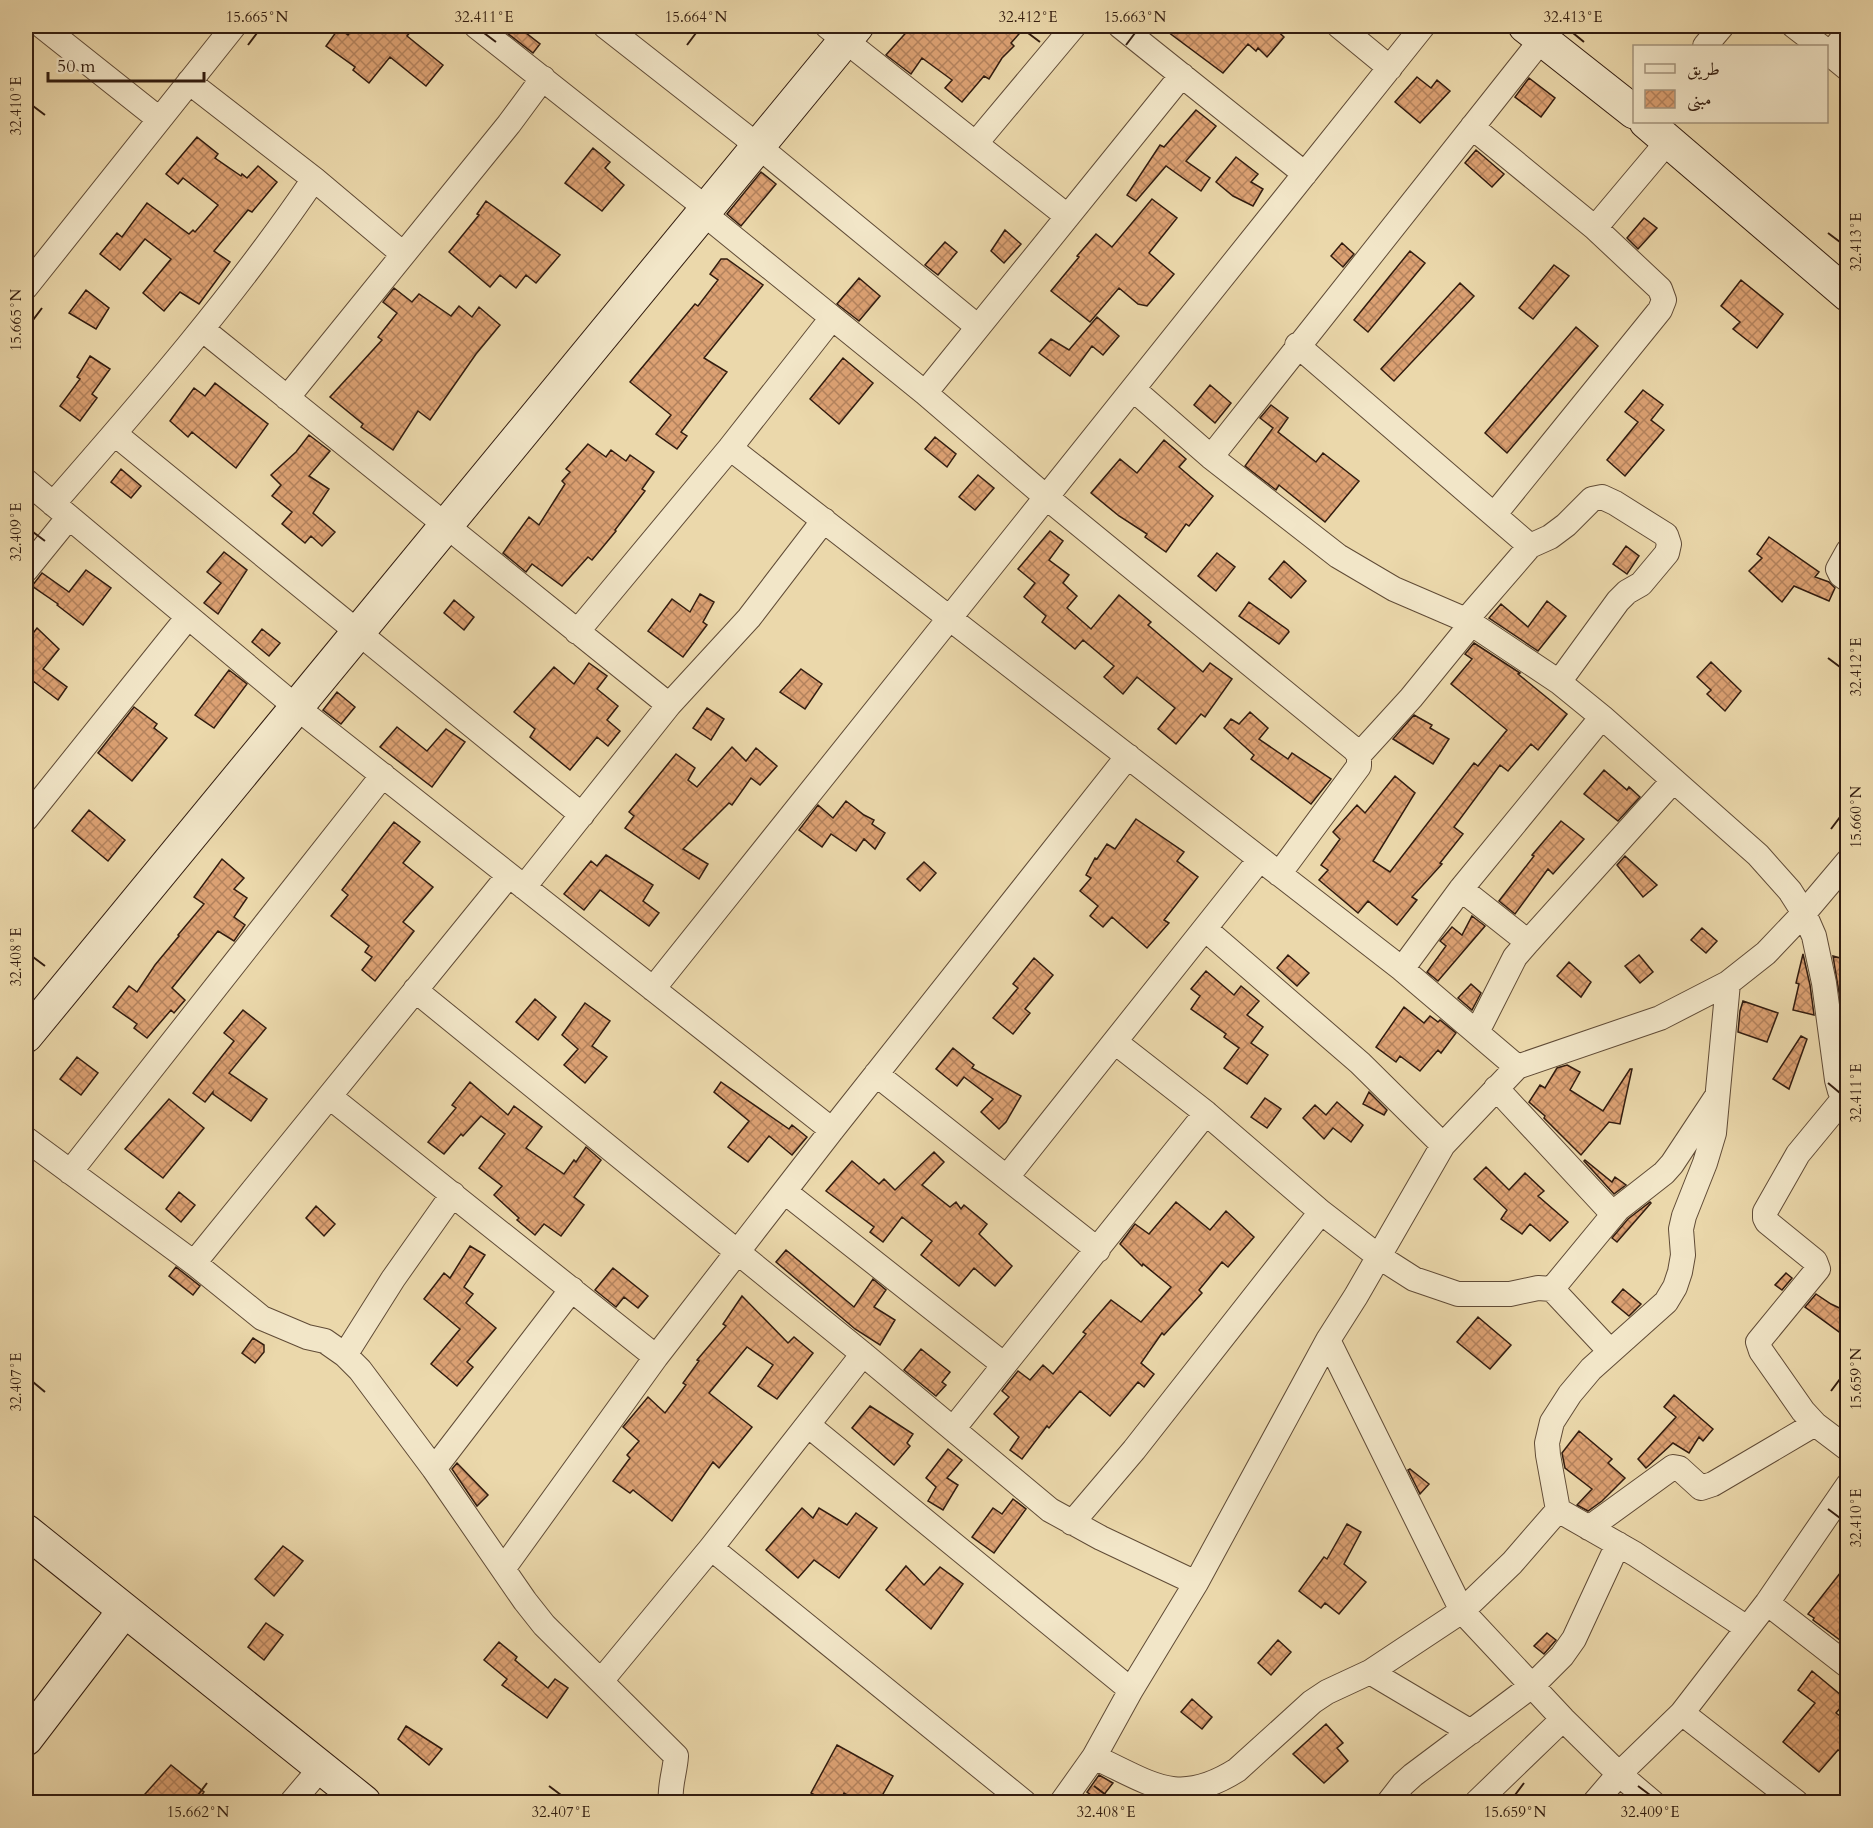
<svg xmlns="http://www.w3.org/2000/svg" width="1873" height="1828" font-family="Cardo,Amiri,serif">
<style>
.building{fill:url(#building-cross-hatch);stroke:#321c0f;stroke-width:1.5}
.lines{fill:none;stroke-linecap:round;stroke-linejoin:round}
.street-casing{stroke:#604b36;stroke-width:26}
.secondary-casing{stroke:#321c0f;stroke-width:35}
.street{stroke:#f2e6c8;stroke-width:24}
.secondary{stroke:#f2e6c8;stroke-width:33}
.ticks{fill:none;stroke:#321c0f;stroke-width:2}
.neatline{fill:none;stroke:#321c0f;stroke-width:2}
.ticks-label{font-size:15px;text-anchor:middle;fill:#321c0f}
</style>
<defs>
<pattern id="building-cross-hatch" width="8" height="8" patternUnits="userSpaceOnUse" patternTransform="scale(1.5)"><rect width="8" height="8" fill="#dca173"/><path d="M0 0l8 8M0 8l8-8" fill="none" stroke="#b3825d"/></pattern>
</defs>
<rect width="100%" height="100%" fill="#ebd8ab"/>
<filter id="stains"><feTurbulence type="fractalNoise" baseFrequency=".00333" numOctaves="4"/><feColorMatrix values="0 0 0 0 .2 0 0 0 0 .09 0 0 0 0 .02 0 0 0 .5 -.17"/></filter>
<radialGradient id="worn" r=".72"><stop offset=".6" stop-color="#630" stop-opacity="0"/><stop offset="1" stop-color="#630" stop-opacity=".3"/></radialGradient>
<path class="building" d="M355,26H415L407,36L443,65L426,86L390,57L369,83L353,70L355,67L326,46L339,28L348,35Z
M498,26H517L540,44L533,53Z
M912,26H1026L1011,43L1014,46L1002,58L989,79L984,76L962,102L945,88L952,80L922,58L911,74L886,55Z
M1160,26H1272L1284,37L1267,57L1258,48L1256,51L1248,44L1223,73Z
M1417,77L1431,88L1437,80L1450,91L1420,123L1395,102Z
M1529,78L1555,98L1541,117L1515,97Z
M1196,110L1216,126L1186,161L1210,178L1201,191L1166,166L1136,201L1127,195L1160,145L1164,147Z
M197,137L218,154L215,158L241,176L242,174L247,178L258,166L277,182L252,212L248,210L214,251L230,262L199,304L180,292L164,311L143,293L171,259L145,239L120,270L100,254L117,233L122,237L147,203L189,234L193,230L195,232L218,205L183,178L178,184L166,174Z
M593,148L610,162L605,168L624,185L602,211L565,183Z
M1476,150L1504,174L1492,187L1465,163Z
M1236,157L1258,174L1251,182L1263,189L1253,206L1233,196L1216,182Z
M761,172L776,184L741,226L727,214Z
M1152,199L1177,218L1149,253L1174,274L1147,306L1138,304L1119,288L1090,322L1051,291L1079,257L1077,256L1096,234L1112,247Z
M486,201L560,255L536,283L526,275L516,288L500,275L490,287L449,252L479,215L477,214Z
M1644,218L1657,228L1638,249L1627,238Z
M1005,230L1021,244L1004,263L991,251Z
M945,242L957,252L938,275L925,265Z
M1342,243L1354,254L1343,267L1331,256Z
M1410,251L1425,263L1368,332L1354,320Z
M721,259H727L763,285L704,358L727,372L681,432L687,436L677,449L656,434L671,415L630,382L695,304L698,306L718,280L710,274Z
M1554,265L1569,276L1533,319L1519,308Z
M859,278L880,296L859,321L837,304Z
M1741,280L1783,314L1757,348L1733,329L1740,322L1721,306Z
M1460,283L1474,296L1394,381L1381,369Z
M394,288L412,302L419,294L451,316L459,306L472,317L479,307L500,325L476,354L430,420L418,411L393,450L361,427L363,424L330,397L382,340L378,337L397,313L383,302Z
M86,290L109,308L96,329L69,313Z
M1097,317L1119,336L1103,355L1092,346L1070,376L1039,353L1051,339L1069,350Z
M1576,327L1598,346L1507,453L1485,433Z
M90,356L110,369L92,394L97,398L80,421L60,406L80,379L77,377Z
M843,358L873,383L839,424L810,399Z
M215,383L268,424L236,468L192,432L188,437L170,421L194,388L205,396Z
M1210,385L1231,403L1215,423L1194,405Z
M1643,390L1663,405L1651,420L1664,430L1625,476L1607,460L1638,422L1625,412Z
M1271,405L1288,418L1278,432L1316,462L1323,453L1359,481L1325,522L1279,485L1276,490L1245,466L1273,428L1260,418Z
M309,435L330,451L309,476L329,489L313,513L335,532L322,546L311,536L305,543L282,524L292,512L272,496L281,485L271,475L296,452Z
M935,437L956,454L947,467L925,449Z
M1164,440L1186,459L1179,467L1213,496L1189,526L1186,524L1166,552L1145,537L1147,534L1119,516L1091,493L1120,459L1137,473Z
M588,444L606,457L611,450L626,461L630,455L654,472L642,489L645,491L615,530L616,531L592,560L588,557L562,586L532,564L526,572L503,553L529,517L539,525L565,484L562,481L570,472L566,469Z
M121,469L141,486L131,498L111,482Z
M978,475L994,488L975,510L959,497Z
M1050,531L1063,541L1049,560L1069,575L1063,583L1077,596L1067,608L1091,629L1119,595L1151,622L1148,625L1203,672L1210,663L1232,679L1205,717L1201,714L1176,744L1158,729L1175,708L1137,677L1123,694L1104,677L1114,666L1083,640L1075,649L1042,622L1046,616L1024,597L1035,583L1018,569Z
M1769,537L1819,572L1815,577L1829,582L1835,588L1829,601L1794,586L1782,602L1749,571L1762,558L1757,554Z
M1626,546L1639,556L1627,574L1613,564Z
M224,552L247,570L218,614L204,603L221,583L207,572Z
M1217,553L1235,567L1216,591L1198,576Z
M1284,561L1306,581L1291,598L1269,579Z
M86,570L111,588L83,625L57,605L58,604L32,586L42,573L69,592Z
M700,594L714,602L703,622L707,625L683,657L648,631L672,599L690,612Z
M454,600L474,617L464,630L444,613Z
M1547,601L1566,616L1538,651L1489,618L1501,604L1528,627Z
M1249,602L1288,630L1289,632L1279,644L1239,616Z
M37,628L59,649L43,669L67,687L58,700L33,681L26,691V652L31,644L27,641Z
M262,629L280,643L269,656L252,642Z
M1474,643L1520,673L1518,674L1567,714L1538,750L1531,744L1508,771L1500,765L1454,827L1463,834L1440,863L1442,864L1412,897L1417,900L1397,925L1368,901L1358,913L1319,880L1328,870L1321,865L1340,839L1333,832L1357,805L1365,813L1395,776L1415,793L1373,861L1390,872L1474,763L1478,766L1507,730L1451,684L1472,659L1465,654Z
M1711,662L1741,691L1725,711L1707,694L1711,690L1697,677Z
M589,663L607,676L597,689L618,706L607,720L620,731L608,746L597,737L570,770L530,737L535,729L514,712L554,667L574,684Z
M801,669L822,684L805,709L780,692Z
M229,670L247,684L214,728L195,715Z
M337,692L355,707L341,724L323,710Z
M134,707L157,724L154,728L167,738L132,781L98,753Z
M707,708L724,719L711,740L693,728Z
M1250,712L1268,728L1259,739L1288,759L1292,753L1331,779L1311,804L1251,759L1254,755L1224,728L1231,719L1239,724Z
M1414,715L1432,725L1430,728L1449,739L1433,764L1393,739Z
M397,727L427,751L446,729L465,742L432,787L380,747Z
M732,747L746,761L756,748L777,766L760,785L751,778L732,805L729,803L683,849L708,864L699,879L625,828L634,816L629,812L676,754L695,768L688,780L697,787Z
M1604,770L1627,790L1629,787L1640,797L1618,821L1584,794Z
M846,801L864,815L874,820L872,824L885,833L875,849L864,839L856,851L831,834L822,847L799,830L818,805L833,818Z
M89,810L125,840L108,861L72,831Z
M1136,819L1184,852L1177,861L1198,877L1164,920L1169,923L1147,948L1112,917L1103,927L1090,916L1098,906L1080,891L1091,878L1086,875L1095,858L1097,859L1107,844L1115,849Z
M1561,821L1584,839L1553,874L1548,869L1515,914L1499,901L1534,856L1532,855Z
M394,822L420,842L403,863L433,887L403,922L414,931L375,981L362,970L372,957L365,952L369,946L331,916L348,895L342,890Z
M606,855L653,885L643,901L659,913L649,926L600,890L584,910L564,894L591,861L597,866Z
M1625,856L1657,885L1643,897L1617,865Z
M222,859L244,878L234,889L247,898L234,917L245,925L234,941L218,931L172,988L185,1000L174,1013L171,1010L147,1038L134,1028L137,1024L113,1007L129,986L137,992L155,965L179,936L178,935L204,904L194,897Z
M924,862L936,873L920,891L907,879Z
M1472,916L1485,926L1438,981L1427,972L1446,946L1440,941L1452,927L1462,935Z
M1702,928L1717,941L1706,953L1691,940Z
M1803,954L1810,985L1814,1015L1793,1010L1799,984L1796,983Z
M1288,955L1309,973L1297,986L1277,968Z
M1639,955L1653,972L1640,983L1625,966Z
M1833,956L1848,960V998L1843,1017Z
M1034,958L1053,975L1025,1009L1030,1013L1013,1034L993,1018L1018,988L1013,984Z
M1569,962L1591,982L1581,997L1557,976Z
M1206,971L1234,995L1241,986L1259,1001L1247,1015L1263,1027L1251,1043L1268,1055L1247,1084L1224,1068L1239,1048L1224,1037L1226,1034L1191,1009L1200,996L1191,989Z
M1471,984L1481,993L1472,1010L1458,998Z
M535,999L556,1017L538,1040L516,1022Z
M1743,1001L1778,1013L1767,1042L1738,1032L1740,1011Z
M585,1003L610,1021L592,1046L607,1057L585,1083L564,1065L578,1049L562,1035Z
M1404,1007L1424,1023L1430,1016L1438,1022L1440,1020L1456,1033L1441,1053L1438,1050L1420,1071L1400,1056L1396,1062L1376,1047Z
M243,1010L266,1028L229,1073L267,1099L251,1121L213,1094V1092L205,1102L193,1093L234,1041L224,1033Z
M1801,1036L1807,1039L1789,1089L1773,1079Z
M953,1048L974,1065L972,1068L1021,1096L1006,1122L999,1129L981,1112L993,1099L964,1077L957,1086L936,1069Z
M77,1057L98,1073L81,1095L60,1079Z
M1567,1065L1580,1072L1570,1090L1603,1111L1630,1069H1632L1620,1124L1609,1122L1581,1155L1544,1118L1545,1116L1529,1102L1540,1085L1545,1088L1557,1068Z
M470,1082L508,1115L514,1106L542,1127L526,1148L564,1174L574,1160L576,1162L586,1147L601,1160L574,1197L584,1205L561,1236L544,1224L535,1235L517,1220L519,1218L494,1195L502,1186L479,1168L505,1134L481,1116L463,1136L461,1134L444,1154L428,1142L456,1108L452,1105Z
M721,1082L789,1129L792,1125L807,1137L792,1155L769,1136L748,1162L728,1147L749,1121L714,1092Z
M1369,1092L1387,1110L1384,1115L1363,1104Z
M1265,1098L1281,1109L1267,1128L1251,1117Z
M169,1099L204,1128L163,1178L125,1149Z
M1337,1102L1363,1125L1351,1142L1333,1128L1324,1139L1303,1118L1315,1105L1326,1115Z
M934,1152L944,1162L922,1185L950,1207L956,1202L961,1209L964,1205L987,1224L979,1234L1012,1266L995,1286L974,1268L959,1286L921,1255L932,1241L902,1217L883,1242L870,1232L874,1227L826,1191L852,1161L879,1184L884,1179L895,1190Z
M1585,1160L1612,1182L1615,1177L1626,1185L1614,1194L1584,1161Z
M1486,1167L1509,1190L1525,1173L1544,1191L1538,1196L1568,1222L1550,1241L1530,1224L1522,1234L1501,1219L1507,1210L1474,1179Z
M179,1192L195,1205L181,1222L166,1209Z
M1176,1202L1210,1230L1226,1211L1254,1237L1228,1267L1222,1262L1199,1290L1202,1293L1164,1335L1162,1333L1141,1363L1154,1374L1144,1387L1138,1382L1110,1416L1080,1391L1049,1428L1047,1426L1022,1459L1010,1450L1019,1437L994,1414L1009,1397L1002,1391L1018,1371L1030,1380L1043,1365L1053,1374L1086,1334L1083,1332L1111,1300L1141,1322L1171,1287L1143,1264L1142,1266L1120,1244L1135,1224L1149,1234Z
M1650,1202L1651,1203L1617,1242L1612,1238L1628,1219Z
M316,1206L335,1224L324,1236L306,1218Z
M470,1246L485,1255L464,1287L473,1294L466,1303L496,1328L467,1362L473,1367L457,1386L431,1364L460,1329L424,1299L444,1273L450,1278Z
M786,1250L854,1307L873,1279L886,1290L874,1307L895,1320L880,1345L855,1329L776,1262Z
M176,1267L200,1286L193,1295L169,1276Z
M613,1268L648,1296L638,1308L624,1297L616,1307L595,1290Z
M1786,1273L1792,1278L1782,1290L1775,1285Z
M1623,1289L1641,1304L1629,1316L1612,1302Z
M1816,1294L1831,1304L1848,1312V1322L1842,1334L1805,1307Z
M742,1296L788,1343L794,1337L813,1353L777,1399L758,1386L773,1365L747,1347L709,1393L752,1427L719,1468L713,1462L672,1521L633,1490L630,1493L613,1481L630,1458L627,1455L639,1441L623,1427L648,1397L665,1413L686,1385L683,1383L699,1361L697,1360L726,1326L723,1324Z
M1478,1317L1511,1345L1490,1369L1457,1342Z
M253,1338L264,1345V1352L255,1363L242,1353Z
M921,1349L950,1372L942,1382L946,1385L936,1396L904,1370Z
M1674,1395L1713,1429L1703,1441L1699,1437L1689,1453L1673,1443L1646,1468L1638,1459L1676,1417L1664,1407Z
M870,1406L913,1434L907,1443L910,1446L894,1465L852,1428Z
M1579,1431L1612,1459L1608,1463L1625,1478L1602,1501L1588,1511L1577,1505L1592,1489L1565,1468L1562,1453Z
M948,1449L962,1460L947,1478L958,1485L943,1510L928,1501L936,1487L926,1478Z
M457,1463L488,1495L477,1506L452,1469Z
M1410,1469L1429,1484L1420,1494L1408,1470Z
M1013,1499L1026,1509L994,1553L972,1537L993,1508L1002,1514Z
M802,1508L813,1518L819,1508L847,1525L856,1513L877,1528L839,1578L814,1560L798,1578L766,1550Z
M1347,1524L1361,1532L1344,1564L1366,1582L1339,1614L1325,1603L1321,1608L1299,1591L1324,1557L1327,1559Z
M283,1546L303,1561L274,1596L255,1579Z
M1848,1563V1646L1813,1620L1814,1618L1808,1614Z
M906,1566L924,1585L940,1567L963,1584L931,1629L886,1590Z
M266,1623L283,1635L264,1660L248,1647Z
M1547,1633L1556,1640L1544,1654L1534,1646Z
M1278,1640L1291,1652L1271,1675L1258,1663Z
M499,1642L517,1657L515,1660L548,1688L555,1679L568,1688L547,1718L502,1685L507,1679L484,1660Z
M1812,1671L1847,1700L1836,1713L1848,1722V1757L1838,1750L1819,1772L1783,1742L1815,1703L1798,1690Z
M1192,1699L1212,1717L1202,1729L1181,1712Z
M1326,1724L1343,1743L1337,1748L1348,1761L1324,1783L1293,1754Z
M406,1726L442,1749L429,1765L398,1739Z
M837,1745L893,1776L878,1803H860L844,1793L839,1803H829L811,1793Z
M171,1765L204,1792L196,1803H137Z
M1099,1775L1113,1783L1099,1801L1087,1792Z"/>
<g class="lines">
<g class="street-casing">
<path id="street" d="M42,26L159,119
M476,26L707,209
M605,26L758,146L978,327
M827,26L1067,216
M1120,26L1305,174
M1339,26L1390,68
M1794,26L1820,46
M1705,46L1722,26
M1826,51L1848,69
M1830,54L1848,32
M189,82L314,179L403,254
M1472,127L1595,228L1660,289L1664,300L1660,310L1494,515
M976,143L1074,26
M703,213L925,393L1046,497L1354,749L1359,755V766L1279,874
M1595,228L1669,140
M26,287L234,26
M202,329L669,705
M1297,345L1530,546
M1133,389L1211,457L1338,556L1394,589L1466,620L1559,682L1602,717L1758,855L1790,891L1804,913L1814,936L1824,983L1837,1080L1840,1091L1848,1099
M925,393L1182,75
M287,398L509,124L543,78
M115,434L582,815
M730,448L1402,969L1517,1067
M1211,457L1542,39
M26,481L296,707L832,1130
M53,504C144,400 236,294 314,179
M1848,551L1838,569L1841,575L1848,580
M26,570L69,517
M1466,620L1530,546L1550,537L1566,525L1592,499L1602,497L1615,503L1666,535L1669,544L1667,553L1641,584L1627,592L1618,601L1559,682
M577,632L730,448L832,318
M1359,755L1411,698L1472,623
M26,819L188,617
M524,887L669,705L749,618L824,520
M1461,889L1528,942L1673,781
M1205,929L1360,1063L1443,1145
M1402,969L1461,889L1602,717
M653,989L1423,26
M415,990L863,1354L1050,1510L1101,1538L1196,1583
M1477,1032L1515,957L1528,942
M1115,1042L1206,1113L1321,1212L1378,1256L1414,1279L1458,1294H1510L1538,1288L1552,1289L1610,1351
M876,1074L1098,1250
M1496,1088L1613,1214
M330,1097L656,1357
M1845,1097L1798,1154L1765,1212V1218L1767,1222L1815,1261L1818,1269L1758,1342L1761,1351L1803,1411L1815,1424L1848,1449
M26,1139L194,1263L262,1318L307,1337L325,1341L345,1355L360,1370L434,1469L525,1601L544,1625L676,1756C675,1772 669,1787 671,1802
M70,1172L383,775
M1007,1177L1260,859
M785,1192L1003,1364
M194,1263L509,875
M1552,1289L1618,1209L1664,1173L1672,1164L1715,1099
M1328,1340L1462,1611L1563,1719L1619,1774L1652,1802
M345,1355L393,1279L453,1194
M808,1425L1131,1690
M953,1429L1206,1113
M434,1469L572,1289
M1558,1510L1548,1455L1547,1443L1552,1422L1570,1394L1591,1369L1666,1302L1675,1287L1680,1272L1683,1255L1681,1229L1684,1216L1705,1163L1714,1133L1728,983
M1072,1523L1134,1450L1321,1212
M1589,1528L1673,1467L1679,1468L1701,1488L1713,1484L1815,1424
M711,1548L1024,1802
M503,1569L656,1357L832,1130L1128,756
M1767,1603L1848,1666
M1370,1672L1471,1732
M601,1681L711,1548L863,1354
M1682,1713L1796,1802
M1094,1757C1151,1783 1177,1808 1237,1770L1312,1702L1327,1692L1370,1672L1462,1611L1512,1563L1558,1510L1635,1554L1747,1628
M292,1802L320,1769
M1062,1802L1094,1757L1131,1690L1196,1583L1328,1340L1356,1296L1443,1145L1517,1067L1660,1018L1728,983L1766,953L1804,913L1848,861
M1389,1802L1403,1784L1413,1775L1533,1685L1562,1656L1574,1639L1618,1544
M1477,1802L1563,1719
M1595,1802L1619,1774L1682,1713L1767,1603L1848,1485"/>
</g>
<g class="secondary-casing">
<path id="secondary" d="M1525,26L1634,112
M1646,122L1848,295
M26,1036L857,26
M26,1531L364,1802
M26,1739L124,1611"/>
</g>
<use href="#street" class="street"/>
<use href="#secondary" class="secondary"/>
</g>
<path class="ticks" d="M484,33L496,42M1028,33L1040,42M1573,33L1584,42M248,45L257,33M687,45L696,33M1126,45L1135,33M33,106L45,115M1828,233L1840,242M33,320L42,308M33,532L45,541M1828,658L1840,667M1831,829L1840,817M33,957L45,966M1828,1083L1840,1093M33,1382L45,1392M1831,1391L1840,1379M1828,1509L1840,1518M549,1786L561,1795M1094,1786L1106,1795M1638,1786L1650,1795M198,1795L207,1783M1515,1795L1524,1783"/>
<rect width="1873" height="1828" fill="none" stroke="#ebd8ab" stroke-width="66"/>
<rect x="1633" y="45" width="195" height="78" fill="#f2e6c8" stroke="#a5957e" stroke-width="1.5"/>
<rect x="1645" y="64" width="30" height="9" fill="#f2e6c8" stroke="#a5957e" stroke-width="1.5"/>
<text x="1687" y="75" font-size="18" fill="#321c0f">طريق</text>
<rect x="1645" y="90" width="30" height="18" fill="url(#building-cross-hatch)" stroke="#a5957e" stroke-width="1.5"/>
<text x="1687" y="105" font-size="18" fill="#321c0f">مبنى</text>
<path d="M48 72v9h156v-9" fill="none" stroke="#321c0f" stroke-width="3"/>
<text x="57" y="72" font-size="18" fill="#321c0f" stroke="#f2e6c8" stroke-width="4.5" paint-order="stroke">50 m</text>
<rect x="33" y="33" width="1807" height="1762" class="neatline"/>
<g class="ticks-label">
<text x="257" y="22">15.665°N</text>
<text x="484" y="22">32.411°E</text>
<text x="696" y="22">15.664°N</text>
<text x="1028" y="22">32.412°E</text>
<text x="1135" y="22">15.663°N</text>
<text x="1573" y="22">32.413°E</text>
<text transform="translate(16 106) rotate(-90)" y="5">32.410°E</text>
<text transform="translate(1856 242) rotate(-90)" y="5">32.413°E</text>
<text transform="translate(16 320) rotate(-90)" y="5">15.665°N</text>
<text transform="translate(16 532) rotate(-90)" y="5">32.409°E</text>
<text transform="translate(1856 667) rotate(-90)" y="5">32.412°E</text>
<text transform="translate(1856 817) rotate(-90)" y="5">15.660°N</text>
<text transform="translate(16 957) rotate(-90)" y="5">32.408°E</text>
<text transform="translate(1856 1093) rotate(-90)" y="5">32.411°E</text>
<text transform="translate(1856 1379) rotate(-90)" y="5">15.659°N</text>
<text transform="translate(16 1382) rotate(-90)" y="5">32.407°E</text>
<text transform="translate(1856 1518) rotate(-90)" y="5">32.410°E</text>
<text x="198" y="1817">15.662°N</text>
<text x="561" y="1817">32.407°E</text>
<text x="1106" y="1817">32.408°E</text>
<text x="1515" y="1817">15.659°N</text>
<text x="1650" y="1817">32.409°E</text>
</g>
<rect width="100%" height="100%" filter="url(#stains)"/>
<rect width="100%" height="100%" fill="url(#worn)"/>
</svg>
